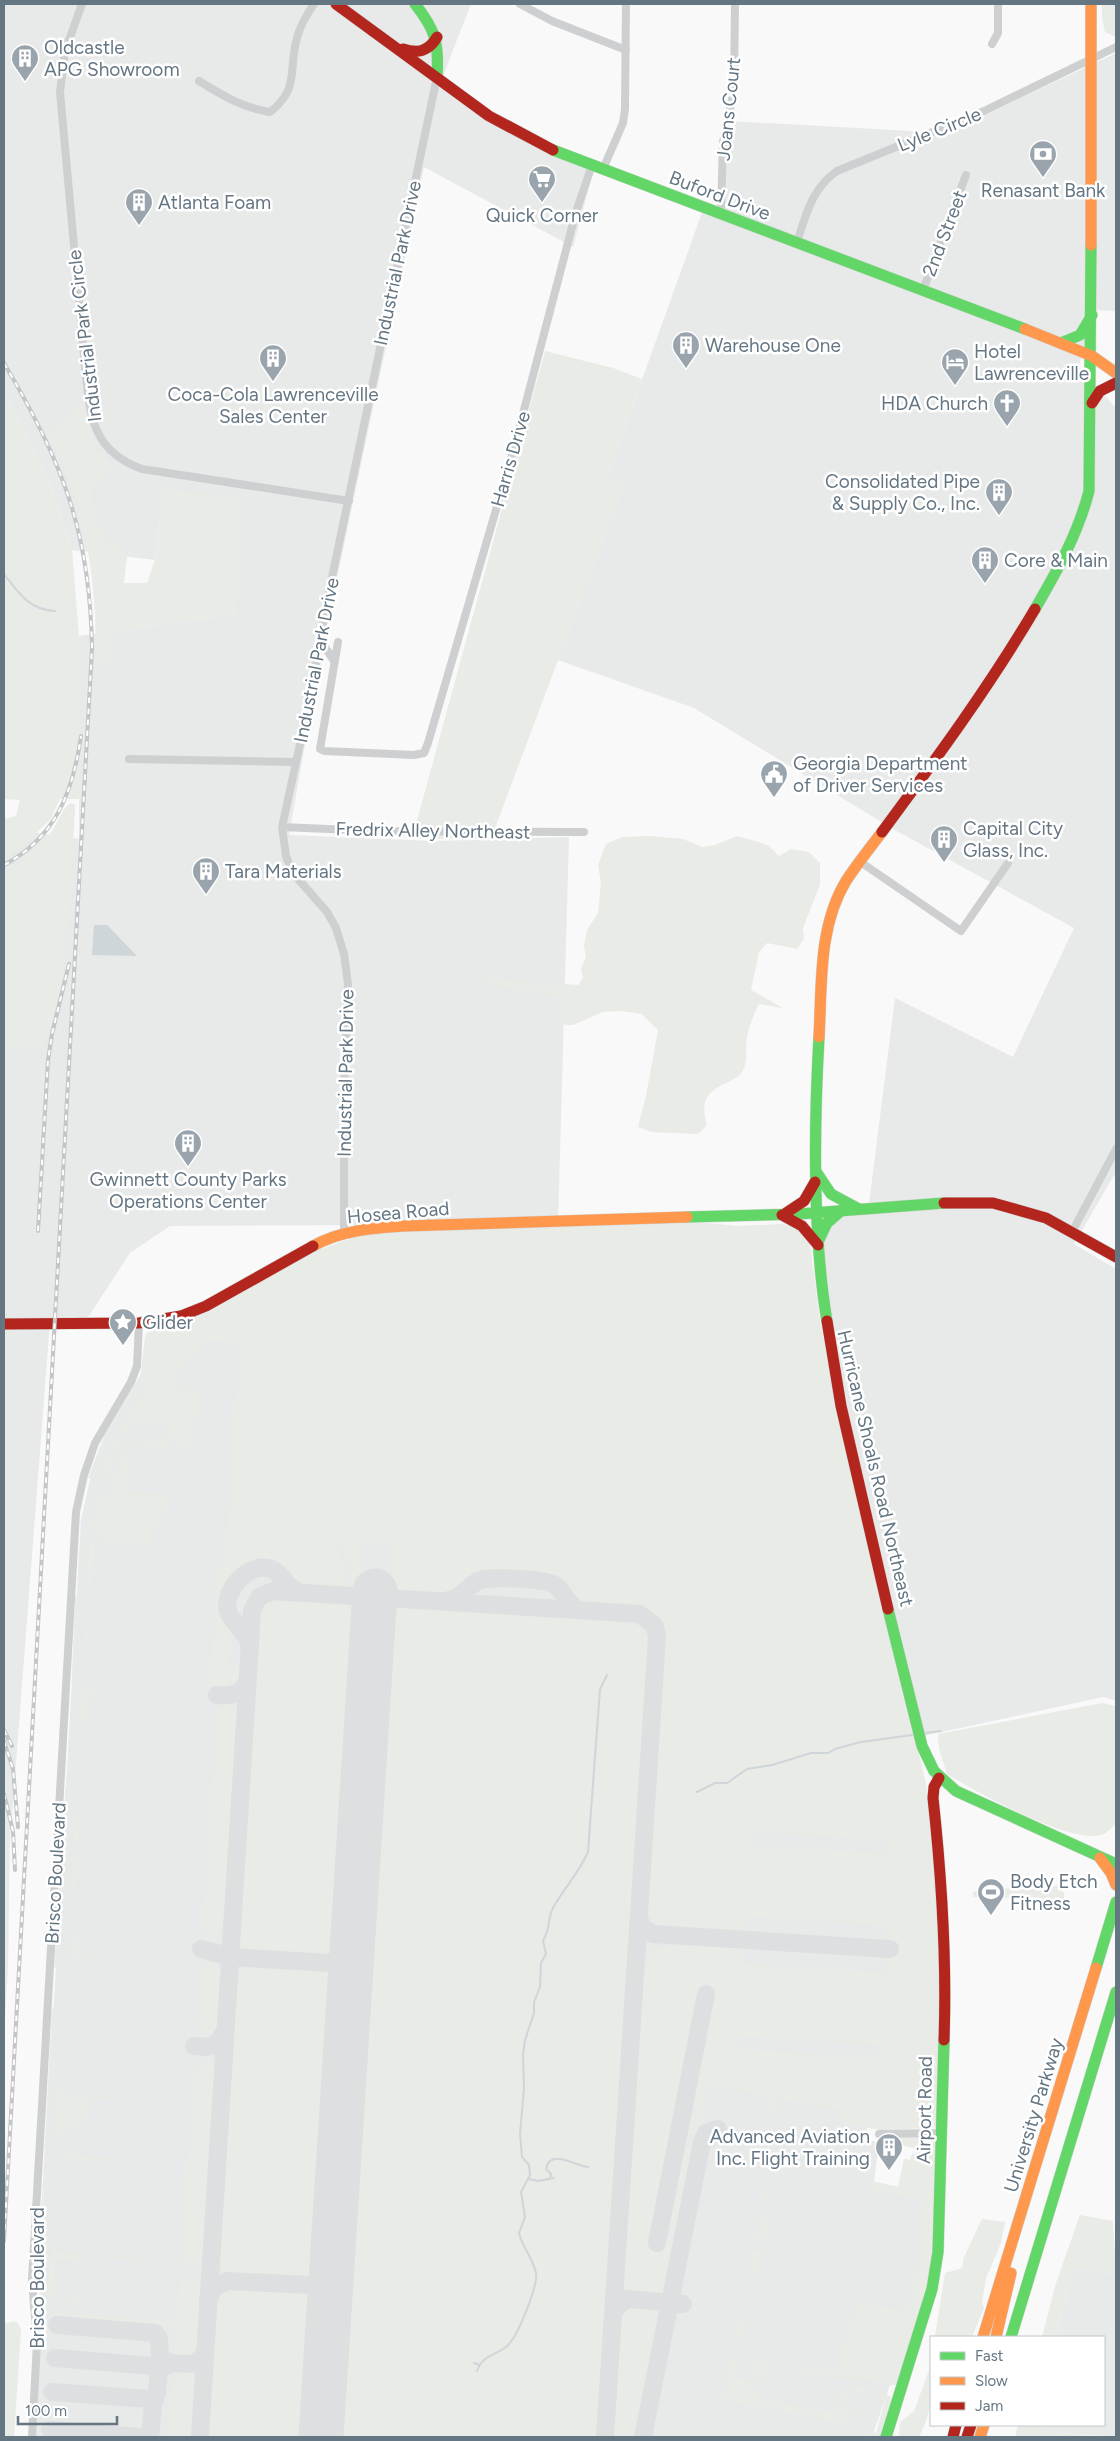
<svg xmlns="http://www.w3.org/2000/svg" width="1120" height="2441" font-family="Figtree,sans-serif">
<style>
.built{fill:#e8e9e9}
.green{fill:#e8ebe6;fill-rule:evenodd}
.water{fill:#ced6d9}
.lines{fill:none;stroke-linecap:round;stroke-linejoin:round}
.stream{stroke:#ced6d9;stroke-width:2}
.taxiway{stroke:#dedfe0;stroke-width:18}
.runway{stroke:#dedfe0;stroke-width:45}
.fast-casing{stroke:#d5d6d7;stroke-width:12}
.slow-casing{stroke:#d5d6d7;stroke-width:12}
.jam-casing{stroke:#d5d6d7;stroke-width:12}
.street{stroke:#cecfd0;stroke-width:8}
.fast{stroke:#63d668;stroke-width:11}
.slow{stroke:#ff974d;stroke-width:11}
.jam{stroke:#b3261e;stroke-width:11}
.rail-casing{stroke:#c3c5c6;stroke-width:4}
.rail{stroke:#fff;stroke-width:2;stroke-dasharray:5.5;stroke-linecap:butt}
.labels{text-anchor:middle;stroke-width:5;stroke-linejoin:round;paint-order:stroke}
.poi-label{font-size:19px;fill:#657683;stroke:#fff;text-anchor:start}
.street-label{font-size:19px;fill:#657683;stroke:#fff}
</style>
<rect width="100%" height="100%" fill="#f9f9f9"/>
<path class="built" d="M4,4H471L443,76L506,131L594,169L573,247L424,167L322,649L289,835L436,841L569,837L558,1224L170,1226L130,1253L85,1322H50L10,1840H4V828L79,839V636L236,614L163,489L155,560L72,550L47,475L4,392Z
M1116,53V311L1092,310L1079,367L1116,408V1172L1074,1244L1116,1269V1701L1103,1697L919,1737L832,1361L820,1211L869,1204L895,998L1013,1057L1074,928L893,829L694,708L558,660L624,484L607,477L704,207L724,214L728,121L947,133Z
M811,1308L912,1764L929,1870L865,2136L868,2140L879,2143L874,2182L930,2194L913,2319L872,2437H33L45,2162L81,1519L94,1463L109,1428L142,1372L149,1335Z
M1075,2267L1116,2274V2437L1039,2431L1040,2425H1104V2337H1055Z"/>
<path class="green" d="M1102,4H1116V37L1105,32L1102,18Z
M545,351L613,368L642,379L607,477L624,484L491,839H412Z
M4,392L47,475L72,550L79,636L80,799H60L50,820L23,845L4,858V819L16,816L20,800L4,799Z
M83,405L96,449L114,468L92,483V504L102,534L127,556L124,583H147L155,560L163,489L244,498L236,614L115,631L111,666L96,664C97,577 86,510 48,430Z
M71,803L75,804V813C70,866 71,922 63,974C59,999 51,1023 43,1048L28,1050L4,1046V874C22,861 38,849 51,832C58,823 61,809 71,803Z
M649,836L683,839L702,847L715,845L737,836L768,845L779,856L791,849L809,852L820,863V885L803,928L804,939L797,949L767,943L759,952L751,990L783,1008L759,1004C754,1014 749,1026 747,1037C745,1046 748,1058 744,1068C737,1089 693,1080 707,1125L698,1134L652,1132L638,1127L646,1096L658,1030L642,1014L622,1011L603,1012L573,1025H566L556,1019L562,1006L556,997L486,984V978L578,985L583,978L581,969L586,957L584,946L587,930L598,913L601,882L598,865L606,844L622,837Z
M606,1223H708L737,1226L783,1224L796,1227L810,1243L820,1321L838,1411L926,1784L934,1842L942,1947L937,2125L933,2128L880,2130L838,2122L840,2110L778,2099L774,2115L769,2113L771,2097L709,2084L703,2104L704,2111L690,2108L711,1997L700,1990L675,2122L686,2124L690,2112L703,2114L701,2129L695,2135L674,2131L652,2242L662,2244L663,2247L668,2243L673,2244C678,2251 675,2258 673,2266C668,2293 657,2302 629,2291L623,2280L622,2267L639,2016L643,1980L651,1949C667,1946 722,1940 735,1947C741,1950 742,1958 744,1964L889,1973L890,1926L746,1916C744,1925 742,1932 732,1934L679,1929L653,1919L649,1900V1851L664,1636C657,1599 611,1606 582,1604L556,1577L478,1572L451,1596L391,1591L393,1546L363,1544L360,1589L354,1587L343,1544L338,1546L348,1589L300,1586L278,1558C248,1555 225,1579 221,1607C221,1610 219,1615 220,1619C222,1623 227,1627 230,1631L228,1665L239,1668C246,1678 241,1686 230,1690L213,1684L210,1677L216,1574L225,1562L239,1342L206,1341L172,1382V1385L204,1396L189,1437L191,1438L187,1451L178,1450L177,1440L167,1434L166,1424L136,1422L135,1428L126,1431L122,1437L103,1486L98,1485C107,1453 124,1423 142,1393H145L141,1371L145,1338L146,1334L153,1329L208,1312L315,1251L358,1236L395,1232ZM749,1832L889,1840V1853L749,1846ZM737,2036L882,2045V2058L737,2049Z
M133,1387L134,1391L110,1430L91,1478H88L104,1436Z
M140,1437L166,1439L167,1448L137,1446Z
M134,1438V1445H131L127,1491H131V1494L137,1495V1492L170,1495L150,1545L105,1542V1536L93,1535L90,1532L95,1496L98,1494L101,1498L108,1499L120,1459L130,1440Z
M92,1541L98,1542L95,1543L92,1584L94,1589L89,1588L87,1584L89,1545Z
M77,1596L74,1673L72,1674L75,1597Z
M272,1596L346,1600L353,1603L359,1612L338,1944L332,1953L323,1957L247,1951L241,1946L238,1938L259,1609L263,1601Z
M93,1597V1600H89L88,1634L91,1635L90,1641H87L85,1671L90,1672V1675L87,1677L82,1672L86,1602Z
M409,1604L587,1615L640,1626L645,1630L647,1637L649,1683L600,2437H336L389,1618L396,1607Z
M94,1686L87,1718L83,1720L80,1731L81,1693L85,1688Z
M230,1703L236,1707L240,1715L226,1926L212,1935L202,1925L216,1711L222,1704Z
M1102,1703L1116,1706V1823C1112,1827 1107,1834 1101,1835C1070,1844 976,1792 947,1774L939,1749L938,1734Z
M68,1758L69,1760L63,1845L61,1844Z
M75,1814L81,1816L79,1844L73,1841Z
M4,1840H10L8,1969L4,2035Z
M63,1854L58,1966L54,1968L61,1855Z
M72,1856H78L76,1898L70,1891Z
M1058,1885L1064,1893V1899L1058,1902L1056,1899L974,1897L972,1893C988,1882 1036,1895 1058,1885Z
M75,1908L72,1914L74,1939L79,1940L78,1955L91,1956V1960L76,1959L72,1954V1930L69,1913Z
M205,1961L216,1963L223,1972C222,1990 228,2040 199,2033L196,2028L199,1968Z
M250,1964L322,1969L330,1972L335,1982L317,2274L311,2279L228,2274L223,2271L218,2262L235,1977L239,1969Z
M52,2007L55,2011L41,2236L40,2234Z
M202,2063L213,2069L217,2076L205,2256L198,2263H181L193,2069Z
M65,2087V2094L112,2096L113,2090L118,2092V2097L123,2098V2099L86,2098L84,2127L63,2126L62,2142L67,2144L62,2145L56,2138L59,2090Z
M925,2137H932L936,2141L934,2255L927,2289L897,2385L885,2386L878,2382L860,2379L803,2377L802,2369L806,2366L837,2372L839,2369C840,2345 850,2325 855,2302L907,2311L922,2236L918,2235L924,2201L877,2192L870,2187L872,2181L898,2187L904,2159L910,2160L912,2154L917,2153L918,2149L896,2144L895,2140L897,2138Z
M686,2147L693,2149L695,2156L683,2220L681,2226L672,2230L667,2223L682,2148Z
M63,2154L112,2158V2160H107L106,2164L57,2158Z
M58,2170L63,2174L58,2172L55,2228L51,2232L54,2172Z
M765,2182L773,2186L770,2201L761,2205Z
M1080,2215L1113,2221L1116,2274L1075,2267L1055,2337H1042L1056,2283Z
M759,2216L771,2221L768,2236L759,2240L754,2239Z
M982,2219L1005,2222L1001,2243L986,2278L982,2302L984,2308L972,2337H935L945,2273L962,2268L964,2257Z
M52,2246L56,2248V2252L174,2259V2262L82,2256V2261H78L75,2283L76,2300H85L86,2305L82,2308L67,2303L73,2302L75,2261L56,2260L53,2302L59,2304L48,2302L47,2295Z
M755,2250L764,2255L760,2271L754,2276L747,2273L752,2252Z
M180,2279L204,2284L199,2347L196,2354L189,2358L180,2356L175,2349L176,2328L50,2319L46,2316L52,2313H69L176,2321Z
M231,2287L309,2292L314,2296L305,2437H206L215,2299L222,2289Z
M636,2306L653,2309L662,2323L638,2437H611L620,2317L626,2310Z
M743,2316L767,2322L766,2325L744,2320L740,2341L734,2340L737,2322Z
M14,2321L18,2323L21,2330L14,2437H4V2324Z
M733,2355H737L733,2378L751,2381L756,2355L772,2359L771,2379L754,2378V2393H757V2398L831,2412L837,2403L836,2389L845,2387L846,2392L842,2410L850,2413L849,2422L845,2424L722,2400L730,2357Z
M931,2365C931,2394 933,2411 919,2437H903L899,2435L900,2422L914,2411Z
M189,2370L196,2377L197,2383L193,2437H168L172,2378L180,2371Z
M861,2386L875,2391L873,2394L864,2391L856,2419L852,2414L859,2393L854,2392L853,2389Z
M883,2393L890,2396L892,2400L882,2437H861L862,2434L869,2435L871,2432L876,2433L885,2401L881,2398Z
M1018,2425H1040V2431L1108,2437H1015Z"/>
<path class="water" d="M94,925H107L137,956L92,955Z"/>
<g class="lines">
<path class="stream" d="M4,574C19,593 29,610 55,611
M924,1733L941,1731
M697,1792L715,1783H727L747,1769L772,1765L811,1753H828L835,1749L861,1742L912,1735
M550,2178L551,2174L546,2169C550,2148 575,2166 588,2167
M529,2179L538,2181L554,2178
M474,2363L479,2365
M477,2371C483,2355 494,2356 506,2347C517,2339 538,2286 536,2273C533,2258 522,2247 519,2233L525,2217L521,2192L530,2175L529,2165L522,2157L520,2134L524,2088L523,2054L525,2040L534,2013V2002L540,1987L541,1963L546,1954L543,1941C551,1928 547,1919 553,1908C564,1888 579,1873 588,1852L600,1689L607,1675"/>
<path class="taxiway" d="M445,1601C460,1599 466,1588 478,1581C486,1576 540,1579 550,1583C565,1587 565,1606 580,1610
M250,1647C248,1632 232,1624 228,1611C222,1590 250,1561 271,1569C284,1574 286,1589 300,1592
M217,1695C232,1696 243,1694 248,1679
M639,1918L643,1928L653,1934L890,1949
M201,1949L231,1957L330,1963C344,1967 348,1976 350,1989
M330,1963L347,1955L353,1940
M194,2046L206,2047L218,2043L225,2030
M657,2243L706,1994
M309,2285L324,2279L332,2263
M208,2300L214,2288L227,2281L309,2285L323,2293L329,2309
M614,2311L621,2303L629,2299L683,2304
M57,2325L155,2333L159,2338L160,2356L165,2361L172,2363
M55,2358L152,2366C158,2365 163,2363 169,2363C184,2363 197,2368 205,2352
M52,2392L150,2399L156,2395
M50,2430L140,2437L147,2436L151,2431
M150,2437L153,2405L157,2392L159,2373L162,2368L172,2363
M200,2437L252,1611L259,1597L273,1591L640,1614L655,1626L657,1637L605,2437
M643,2437L702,2142L706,2133L718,2129"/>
<path class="runway" d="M321,2437L375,1591"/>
<g class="fast-casing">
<path id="fast" d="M415,4C436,30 439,44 437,77
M553,150L1025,329
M1061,343L1080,335L1092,315
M1035,609C1057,571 1078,534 1089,491L1091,245
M819,1037C814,1127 812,1232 827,1321
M817,1173L831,1194L859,1209
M687,1217L799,1214L944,1203
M819,1240L827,1223L842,1210
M888,1609L922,1746L934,1771L956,1791L1116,1864
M1096,1968L1116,1902
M1011,2337L1116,1992
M886,2437L932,2289L938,2252L944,2040"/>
</g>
<g class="slow-casing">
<path id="slow" d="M1091,4V245
M1025,329L1092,356L1116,373
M819,1037C822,985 818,927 846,881C857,864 870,848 882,832
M313,1246C341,1230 374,1228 405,1226L687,1217
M1100,1858L1111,1873L1116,1885
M983,2337L1096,1968
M996,2337L1011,2273
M980,2437L984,2425"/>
</g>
<g class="jam-casing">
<path id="jam" d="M336,4L489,116L553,150
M403,49C418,54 429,51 437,37
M1092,403L1100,391L1116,383
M882,832C936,759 989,687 1035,609
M944,1203H993L1046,1218L1116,1257
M786,1213L804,1201L815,1182
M782,1215L802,1226L818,1245
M827,1321L841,1406L888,1609
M4,1324L139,1323L181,1316L206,1306L313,1246
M939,1778L934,1787L933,1798C942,1881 947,1957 944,2040
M953,2437L956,2425
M967,2437L971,2425"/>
</g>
<path class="street" d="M82,4L65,51L60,92L85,367C90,414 91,451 142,469L349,501
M520,4L552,21L626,50
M992,44L998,33V4
M199,81C222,95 243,108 270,112C300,89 288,70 297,38C300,26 307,14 314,4
M603,169L623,123L625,109L626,4
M721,214L723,142L734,89L735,4
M797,242C806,215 812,188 837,171L984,111L1116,47
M923,290L966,175
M320,639L334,661
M338,642L320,749L324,751L414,755L424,753L428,743L514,448L576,212L592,165
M129,759L296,762
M282,827L375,831L584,832
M859,861L961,931L1008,863
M1072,1232L1116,1149
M344,1233V1092L348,984L344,954L336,928L327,912L292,872L286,856L282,827L312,689L327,601L437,77
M879,2134L941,2133
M32,2437L37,2343L32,2280L76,1512L84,1475L95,1443L131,1382L137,1366L139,1323"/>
<use href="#fast" class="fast"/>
<use href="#slow" class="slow"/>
<use href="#jam" class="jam"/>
<g class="rail-casing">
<path id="rail" d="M4,363C62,462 90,530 92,648L4,2241
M4,865C56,837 73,792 81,736
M38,1231L48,1060L52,1034L69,964
M4,1730L12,1746
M4,1741L13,1769L18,1827
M4,1794L13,1831L15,1870"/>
</g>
<use href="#rail" class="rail"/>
</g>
<defs>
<g id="building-pin" transform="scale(1.4375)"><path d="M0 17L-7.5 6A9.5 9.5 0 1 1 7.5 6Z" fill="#99a4ac" stroke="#fff"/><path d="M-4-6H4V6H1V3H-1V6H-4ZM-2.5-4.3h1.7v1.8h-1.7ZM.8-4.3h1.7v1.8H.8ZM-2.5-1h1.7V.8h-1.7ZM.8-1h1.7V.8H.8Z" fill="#fff"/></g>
<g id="bank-pin" transform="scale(1.4375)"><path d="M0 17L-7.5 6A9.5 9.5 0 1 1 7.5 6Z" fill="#99a4ac" stroke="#fff"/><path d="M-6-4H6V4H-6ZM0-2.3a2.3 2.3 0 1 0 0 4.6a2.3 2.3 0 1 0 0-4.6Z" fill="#fff"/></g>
<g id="supermarket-pin" transform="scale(1.4375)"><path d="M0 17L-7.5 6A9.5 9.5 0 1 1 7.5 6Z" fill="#99a4ac" stroke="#fff"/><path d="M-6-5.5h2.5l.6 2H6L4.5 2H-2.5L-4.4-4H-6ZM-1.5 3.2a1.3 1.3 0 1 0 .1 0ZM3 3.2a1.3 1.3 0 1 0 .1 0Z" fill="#fff"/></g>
<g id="hotel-pin" transform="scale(1.4375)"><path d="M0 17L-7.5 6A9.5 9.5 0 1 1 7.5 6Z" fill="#99a4ac" stroke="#fff"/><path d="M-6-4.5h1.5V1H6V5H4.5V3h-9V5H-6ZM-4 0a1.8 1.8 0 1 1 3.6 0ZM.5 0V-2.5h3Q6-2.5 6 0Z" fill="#fff"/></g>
<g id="church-pin" transform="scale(1.4375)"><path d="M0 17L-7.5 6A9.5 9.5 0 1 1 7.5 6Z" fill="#99a4ac" stroke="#fff"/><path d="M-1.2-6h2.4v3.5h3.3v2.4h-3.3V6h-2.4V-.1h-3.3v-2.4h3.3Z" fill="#fff"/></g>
<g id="civic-pin" transform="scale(1.4375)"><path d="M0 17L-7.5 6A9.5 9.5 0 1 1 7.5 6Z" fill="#99a4ac" stroke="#fff"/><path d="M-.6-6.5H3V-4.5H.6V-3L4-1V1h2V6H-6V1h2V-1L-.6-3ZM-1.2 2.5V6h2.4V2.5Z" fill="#fff"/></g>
<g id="sight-pin" transform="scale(1.4375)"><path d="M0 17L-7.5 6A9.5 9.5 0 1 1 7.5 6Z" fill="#99a4ac" stroke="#fff"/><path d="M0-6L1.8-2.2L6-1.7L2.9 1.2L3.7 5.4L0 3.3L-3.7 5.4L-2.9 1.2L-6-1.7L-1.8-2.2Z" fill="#fff"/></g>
<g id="stadium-pin" transform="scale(1.4375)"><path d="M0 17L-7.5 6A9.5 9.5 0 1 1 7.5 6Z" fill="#99a4ac" stroke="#fff"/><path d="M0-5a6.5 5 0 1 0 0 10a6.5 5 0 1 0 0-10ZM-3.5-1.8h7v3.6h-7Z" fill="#fff"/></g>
</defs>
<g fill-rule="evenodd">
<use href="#building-pin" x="25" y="58"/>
<use href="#bank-pin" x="1043" y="154"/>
<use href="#supermarket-pin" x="542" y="179"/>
<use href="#building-pin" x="139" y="202"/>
<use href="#building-pin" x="686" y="345"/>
<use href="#building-pin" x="273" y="358"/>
<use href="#hotel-pin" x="955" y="362"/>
<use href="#church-pin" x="1007" y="403"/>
<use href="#building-pin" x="999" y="492"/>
<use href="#building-pin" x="985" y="560"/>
<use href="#civic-pin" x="774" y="774"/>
<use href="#building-pin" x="944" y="839"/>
<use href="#building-pin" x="206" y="871"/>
<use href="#building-pin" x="188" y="1143"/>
<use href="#sight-pin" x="123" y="1322"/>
<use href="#stadium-pin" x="991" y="1892"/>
<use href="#building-pin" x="889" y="2147"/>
</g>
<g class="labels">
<g class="poi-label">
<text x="44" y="54">Oldcastle<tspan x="44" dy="22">APG Showroom</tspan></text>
<text x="1043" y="197" text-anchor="middle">Renasant Bank</text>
<text x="158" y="209">Atlanta Foam</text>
<text x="542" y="222" text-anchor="middle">Quick Corner</text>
<text x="705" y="352">Warehouse One</text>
<text x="974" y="358">Hotel<tspan x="974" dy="22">Lawrenceville</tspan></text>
<text x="273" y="401" text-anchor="middle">Coca-Cola Lawrenceville<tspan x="273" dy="22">Sales Center</tspan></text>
<text x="988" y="410" text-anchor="end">HDA Church</text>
<text x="980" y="488" text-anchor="end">Consolidated Pipe<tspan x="980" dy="22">&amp; Supply Co., Inc.</tspan></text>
<text x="1004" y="567">Core &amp; Main</text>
<text x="793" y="770">Georgia Department<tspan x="793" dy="22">of Driver Services</tspan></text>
<text x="963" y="835">Capital City<tspan x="963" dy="22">Glass, Inc.</tspan></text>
<text x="225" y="878">Tara Materials</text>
<text x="188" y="1186" text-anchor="middle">Gwinnett County Parks<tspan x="188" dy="22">Operations Center</tspan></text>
<text x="142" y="1329">Glider</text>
<text x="1010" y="1888">Body Etch<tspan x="1010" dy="22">Fitness</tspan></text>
<text x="870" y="2143" text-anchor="end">Advanced Aviation<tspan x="870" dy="22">Inc. Flight Training</tspan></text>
</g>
<g class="street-label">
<text transform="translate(728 109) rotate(-84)" y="7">Joans Court</text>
<text transform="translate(939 129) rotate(-22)" y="7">Lyle Circle</text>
<text transform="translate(720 195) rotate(21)" y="7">Buford Drive</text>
<text transform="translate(944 233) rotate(-69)" y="7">2nd Street</text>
<text transform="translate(397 263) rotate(-78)" y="7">Industrial Park Drive</text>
<text transform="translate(84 336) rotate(-97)" y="7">Industrial Park Circle</text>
<text transform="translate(510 459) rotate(-74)" y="7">Harris Drive</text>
<text transform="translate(316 660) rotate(-79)" y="7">Industrial Park Drive</text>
<text transform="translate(433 830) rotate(1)" y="7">Fredrix Alley Northeast</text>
<text transform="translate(345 1073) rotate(-89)" y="7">Industrial Park Drive</text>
<text transform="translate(398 1212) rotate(-5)" y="7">Hosea Road</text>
<text transform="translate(876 1468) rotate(77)" y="7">Hurricane Shoals Road Northeast</text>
<text transform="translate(55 1873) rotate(-87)" y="7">Brisco Boulevard</text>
<text transform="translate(924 2110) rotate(-89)" y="7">Airport Road</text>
<text transform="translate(1033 2115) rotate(-73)" y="7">University Parkway</text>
<text transform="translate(37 2278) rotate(-90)" y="7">Brisco Boulevard</text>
</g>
</g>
<rect width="1120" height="2441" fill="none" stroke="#657683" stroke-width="10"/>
<rect x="930" y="2336" width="175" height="90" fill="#ffffff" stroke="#c1c8cd"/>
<rect x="940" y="2352" width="25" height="8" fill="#63d668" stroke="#c1c8cd"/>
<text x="975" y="2361" font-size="15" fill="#657683">Fast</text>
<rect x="940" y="2377" width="25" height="8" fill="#ff974d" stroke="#c1c8cd"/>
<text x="975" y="2386" font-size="15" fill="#657683">Slow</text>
<rect x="940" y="2402" width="25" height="8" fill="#b3261e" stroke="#c1c8cd"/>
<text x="975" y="2411" font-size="15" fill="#657683">Jam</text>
<path d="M18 2416v8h99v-8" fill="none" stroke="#657683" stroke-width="2.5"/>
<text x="25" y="2416" font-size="15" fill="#657683" stroke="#ffffff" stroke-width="4" paint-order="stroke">100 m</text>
</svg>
